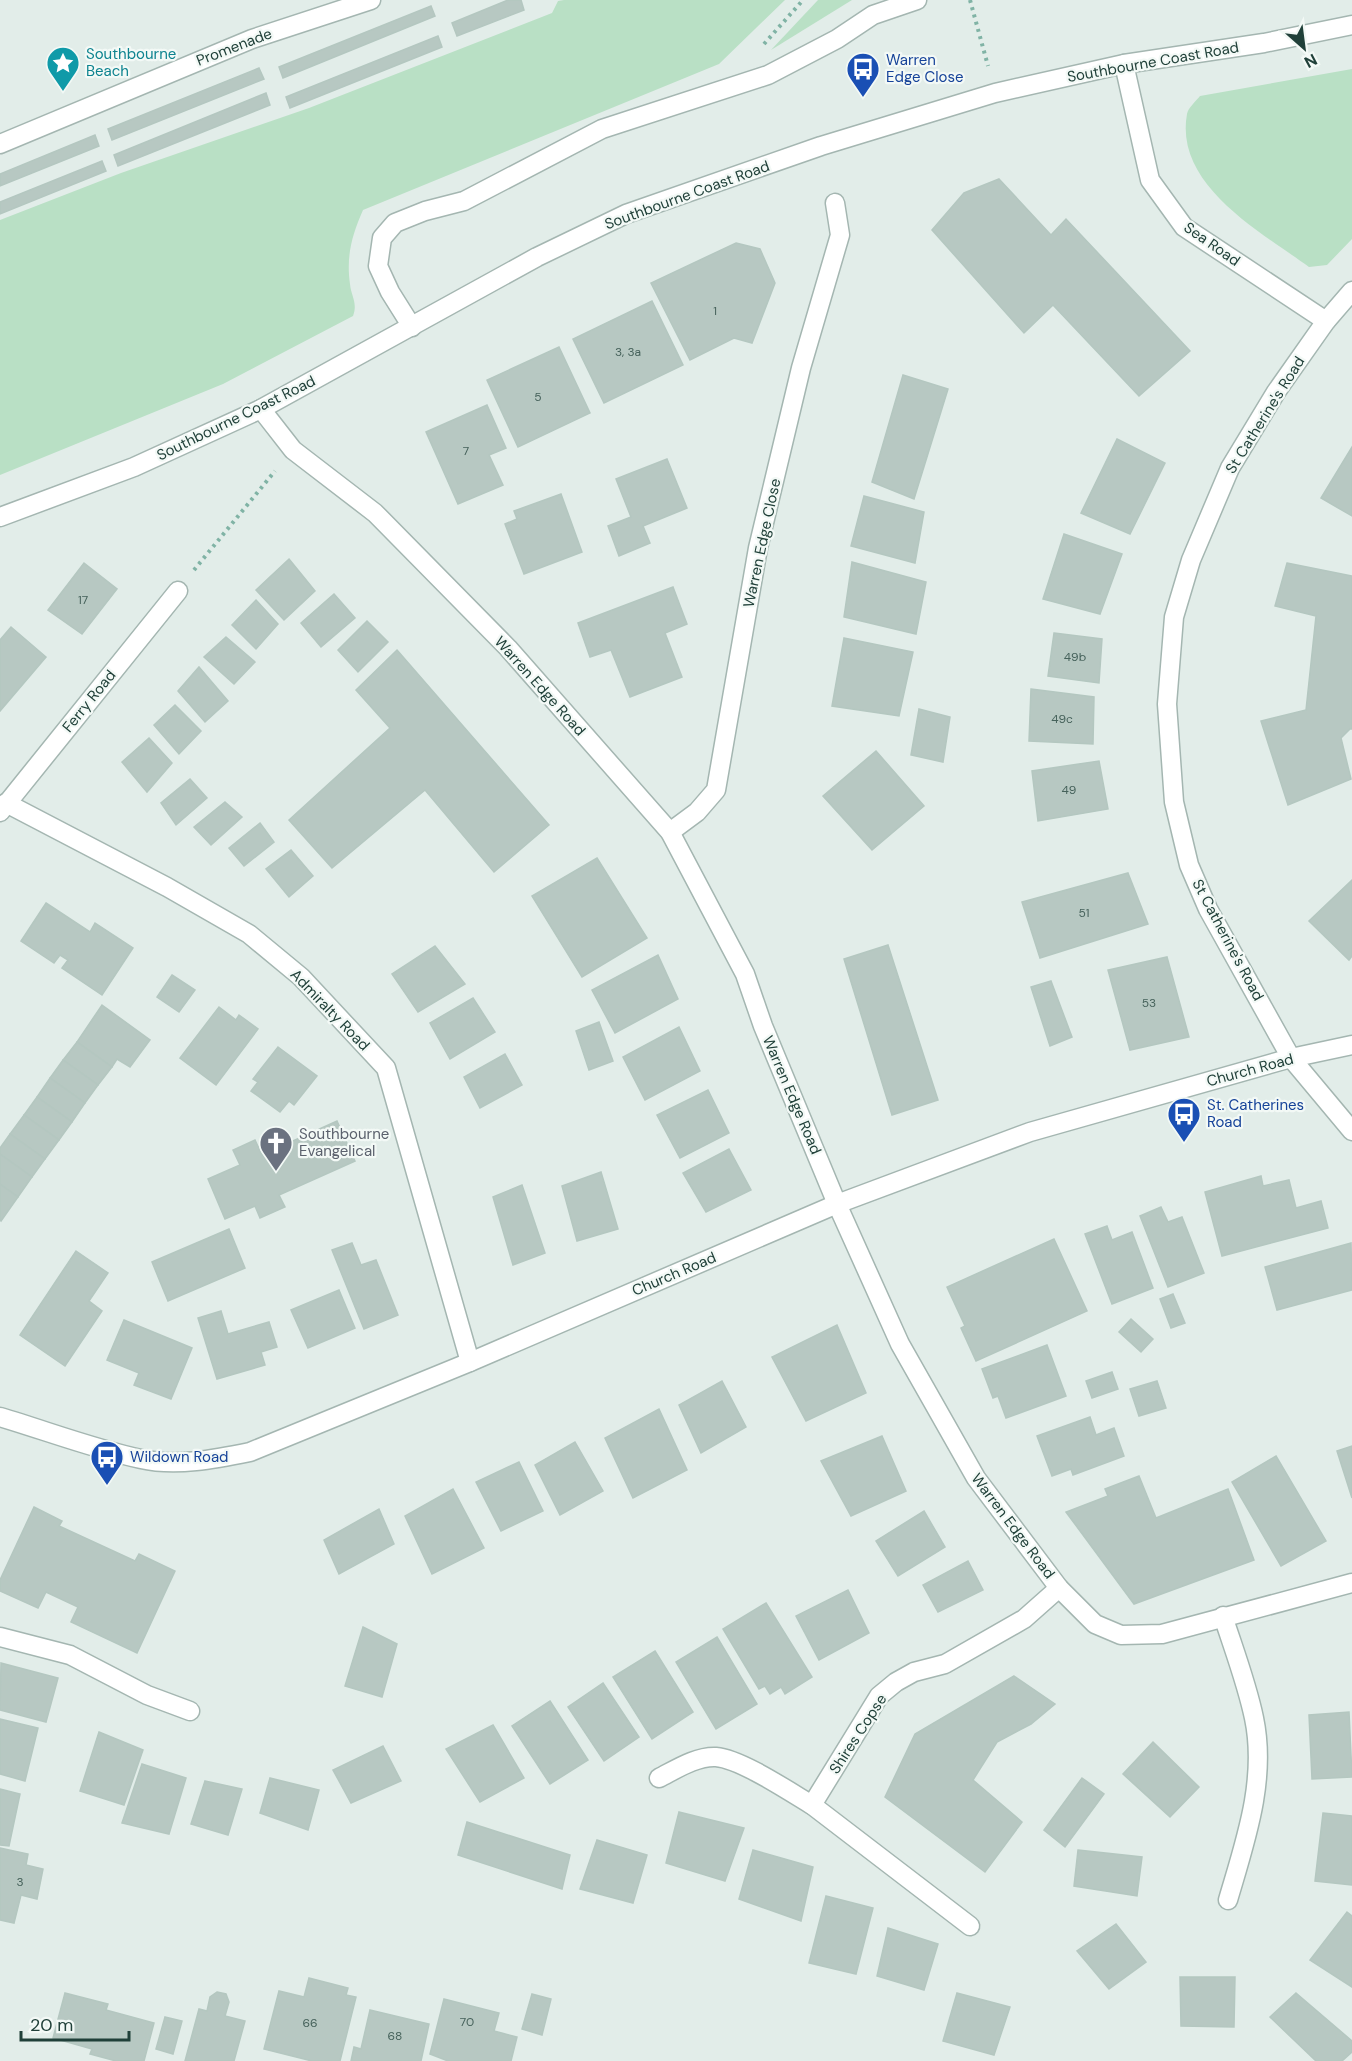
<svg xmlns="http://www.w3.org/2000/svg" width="1352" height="2061" viewBox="0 0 1352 2061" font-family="'DM Sans',sans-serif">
<rect width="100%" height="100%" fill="#e2ede9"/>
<g fill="#b9e0c5">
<path d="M564 0H785L719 64 363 210C352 235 346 256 350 284 351 296 358 303 353 316L223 384 0 475V220L121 173 309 108 552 13 558 1Z"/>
<polygon points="818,0 852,0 771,50"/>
<path d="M1352 69V239L1327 265 1309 267C1261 232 1174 185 1187 114 1188 108 1196 101 1200 96Z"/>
</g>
<g fill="#b7c8c2" stroke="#b4c7c0" stroke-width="1.5">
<polygon points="508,0 521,0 524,10 457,36 452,23"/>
<polygon points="431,6 435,16 283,78 279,67"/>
<polygon points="438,36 442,47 290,108 286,97"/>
<polygon points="259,68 264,79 112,140 108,129"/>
<polygon points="266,93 270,105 118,166 114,155"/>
<polygon points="95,135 99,146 0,186 0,174"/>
<polygon points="102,161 106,171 0,214 0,202"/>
<polygon points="999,179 1051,235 1066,219 1190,351 1139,396 1053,305 1024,333 932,230 964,193"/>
<polygon points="736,243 760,249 775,283 752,343 734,338 690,360 651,283"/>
<polygon points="652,301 683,365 604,403 573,339"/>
<polygon points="559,347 590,413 518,447 487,380"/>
<polygon points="903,375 948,389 914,499 872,482"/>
<polygon points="487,405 506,448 489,455 503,485 458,504 426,432"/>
<polygon points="1117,439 1165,463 1130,534 1081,513"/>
<polygon points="1352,447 1352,516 1321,498"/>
<polygon points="667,459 687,508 643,526 650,543 619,556 608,526 631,517 616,479"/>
<polygon points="561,494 582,552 524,574 505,524 517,519 514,511"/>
<polygon points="864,496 924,512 915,563 851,546"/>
<polygon points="1064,534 1122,554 1100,614 1043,599"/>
<polygon points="289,559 315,591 284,620 256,590"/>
<polygon points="852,562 926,582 916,634 844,617"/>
<polygon points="84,563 117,589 82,634 48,610"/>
<polygon points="1287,563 1352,576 1352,729 1350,729 1341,738 1351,779 1288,805 1261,721 1306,710 1316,616 1275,606"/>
<polygon points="673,587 687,624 665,633 682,677 630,697 611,650 590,657 578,623"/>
<polygon points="334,594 355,618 321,647 301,623"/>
<polygon points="256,600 278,624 256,649 232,625"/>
<polygon points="367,621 388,642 358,672 338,650"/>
<polygon points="11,627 46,657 0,711 0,640"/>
<polygon points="1054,633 1102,639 1099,683 1048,676"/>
<polygon points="226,637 255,662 234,684 204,657"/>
<polygon points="844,638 913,652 899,716 832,706"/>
<polygon points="397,650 549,825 494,872 425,790 332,868 289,820 390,728 356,690"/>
<polygon points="199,667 228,701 205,722 178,691"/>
<polygon points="1031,689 1094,697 1093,744 1029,741"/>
<polygon points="175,705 201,731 179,754 154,725"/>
<polygon points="919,709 950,717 943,762 911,755"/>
<polygon points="149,738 172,763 147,792 122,762"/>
<polygon points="876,751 924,806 872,850 823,796"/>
<polygon points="1099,761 1108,809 1038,821 1032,771"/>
<polygon points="190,779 207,798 176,825 161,803"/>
<polygon points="225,802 242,817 211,845 194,827"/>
<polygon points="260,823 274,842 244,866 229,848"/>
<polygon points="291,850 313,876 289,897 266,869"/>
<polygon points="597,858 647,938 582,977 532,896"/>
<polygon points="1128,873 1148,924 1040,958 1022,902"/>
<polygon points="1352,880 1352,956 1349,960 1309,921"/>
<polygon points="46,903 90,932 95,923 133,948 102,995 62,968 68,960 60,955 54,963 21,941"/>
<polygon points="888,945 938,1100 892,1115 844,959"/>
<polygon points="435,946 465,984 418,1012 392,974"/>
<polygon points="658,955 678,999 615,1033 592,990"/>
<polygon points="1167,957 1189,1037 1130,1050 1108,970"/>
<polygon points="172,975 195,990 179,1012 157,997"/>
<polygon points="1051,981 1072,1037 1050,1046 1031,987"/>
<polygon points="473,998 495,1032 450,1059 430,1023"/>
<polygon points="102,1005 150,1040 130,1067 117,1059 112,1067 77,1042"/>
<polygon points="219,1007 236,1020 239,1015 258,1029 216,1085 180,1058"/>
<polygon points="599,1022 613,1061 589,1070 576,1031"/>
<polygon points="679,1027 700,1071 645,1100 623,1057"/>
<polygon points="77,1042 112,1067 98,1085 63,1060"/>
<polygon points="278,1047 317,1076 294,1105 289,1101 280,1112 251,1091 258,1082 253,1079"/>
<polygon points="505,1054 522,1085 480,1108 464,1077"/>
<polygon points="63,1060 98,1085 85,1103 50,1078"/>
<polygon points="50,1078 85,1103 72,1122 37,1097"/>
<polygon points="708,1090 729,1133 680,1158 657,1115"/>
<polygon points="37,1097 72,1122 59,1140 24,1115"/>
<polygon points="24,1115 59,1140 45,1159 10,1134"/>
<polygon points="337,1121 355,1161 279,1195 285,1207 260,1218 255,1206 225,1219 208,1179 240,1165 233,1150 255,1140 262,1155"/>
<polygon points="10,1134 45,1159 32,1177 0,1154 0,1148"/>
<polygon points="729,1149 751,1190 706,1212 683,1173"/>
<polygon points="0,1154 32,1177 18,1197 0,1184"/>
<polygon points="601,1172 618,1229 577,1241 562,1186"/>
<polygon points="1261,1176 1263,1186 1289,1180 1296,1208 1321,1201 1328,1228 1222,1256 1205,1192"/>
<polygon points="0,1184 18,1197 1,1221 0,1220"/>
<polygon points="522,1185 545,1253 513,1265 493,1197"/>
<polygon points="1161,1207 1168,1222 1182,1217 1204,1273 1168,1287 1140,1216"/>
<polygon points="1107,1226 1112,1240 1132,1232 1153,1288 1112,1304 1085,1234"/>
<polygon points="229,1229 245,1268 168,1301 152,1262"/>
<polygon points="1054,1239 1087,1311 976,1361 961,1328 965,1326 947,1287"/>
<polygon points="352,1243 361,1265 376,1260 398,1315 364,1329 332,1250"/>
<polygon points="1351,1243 1352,1290 1277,1310 1265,1267"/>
<polygon points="76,1251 108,1273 89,1301 102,1311 65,1366 20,1335"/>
<polygon points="339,1290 355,1328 308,1348 291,1310"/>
<polygon points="1173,1294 1185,1323 1171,1328 1160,1299"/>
<polygon points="221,1311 228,1334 269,1322 277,1347 261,1352 265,1365 217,1379 198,1318"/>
<polygon points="1131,1319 1153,1339 1141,1352 1119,1332"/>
<polygon points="124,1320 192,1348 171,1399 134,1385 139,1373 107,1360"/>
<polygon points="837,1325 866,1393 806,1421 772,1357"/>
<polygon points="1047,1345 1066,1396 1006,1418 998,1396 993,1398 982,1369"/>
<polygon points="1112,1372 1118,1389 1092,1398 1086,1381"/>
<polygon points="722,1381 746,1427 701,1453 679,1405"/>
<polygon points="1157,1381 1166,1408 1139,1416 1130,1389"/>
<polygon points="659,1409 687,1470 633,1498 605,1438"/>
<polygon points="1090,1417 1096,1435 1114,1428 1124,1456 1073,1475 1071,1469 1052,1476 1037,1436"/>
<polygon points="882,1436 906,1491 851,1516 821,1461"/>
<polygon points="575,1442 603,1491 560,1515 535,1465"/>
<polygon points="1352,1446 1352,1498 1337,1451"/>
<polygon points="1276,1456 1326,1541 1281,1566 1232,1482"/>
<polygon points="519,1462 543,1511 501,1531 476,1482"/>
<polygon points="1139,1476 1156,1518 1228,1489 1254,1560 1134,1604 1066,1512 1108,1496 1105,1489"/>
<polygon points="453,1489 484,1548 432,1574 405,1516"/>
<polygon points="34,1507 62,1521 59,1526 135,1561 139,1554 175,1571 137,1653 71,1622 78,1607 46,1592 38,1608 0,1591 0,1580"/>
<polygon points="379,1509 394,1544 339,1574 324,1540"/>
<polygon points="924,1511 945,1547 898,1576 876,1541"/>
<polygon points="968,1561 983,1590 938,1612 923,1585"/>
<polygon points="848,1590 869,1633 819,1660 796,1616"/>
<polygon points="766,1603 812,1677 785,1694 781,1687 770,1694 765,1686 759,1689 723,1629"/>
<polygon points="363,1627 397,1644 382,1697 345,1686"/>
<polygon points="717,1637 757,1704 716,1729 676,1662"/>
<polygon points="655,1651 693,1712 652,1739 613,1677"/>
<polygon points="1,1663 58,1678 46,1722 0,1710"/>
<polygon points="1014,1676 1055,1704 1031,1724 997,1742 973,1780 1022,1822 985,1872 885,1797 915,1734"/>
<polygon points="603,1683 639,1737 604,1761 568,1707"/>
<polygon points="550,1701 588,1760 550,1784 512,1726"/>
<polygon points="1349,1712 1352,1777 1312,1779 1309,1715"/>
<polygon points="0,1719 38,1728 25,1781 0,1774"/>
<polygon points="493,1725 524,1778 480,1802 446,1749"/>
<polygon points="99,1732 143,1750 124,1805 80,1791"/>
<polygon points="1153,1742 1199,1787 1170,1817 1123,1774"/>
<polygon points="383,1746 401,1781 351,1803 333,1770"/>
<polygon points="142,1764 186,1778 169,1834 122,1823"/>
<polygon points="270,1778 319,1790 308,1830 260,1813"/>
<polygon points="1082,1778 1104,1794 1065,1847 1044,1830"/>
<polygon points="205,1781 242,1789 228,1835 191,1824"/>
<polygon points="0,1789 20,1794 9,1846 0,1845"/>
<polygon points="679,1812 744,1828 725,1881 666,1863"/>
<polygon points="1323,1813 1352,1816 1352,1885 1315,1881"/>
<polygon points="467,1822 570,1855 562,1889 458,1855"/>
<polygon points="597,1840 647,1855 633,1903 580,1889"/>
<polygon points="0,1848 28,1854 26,1865 43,1869 37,1899 21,1895 14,1923 0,1920"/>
<polygon points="753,1850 813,1867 801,1921 739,1899"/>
<polygon points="1078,1850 1142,1857 1137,1896 1074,1886"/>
<polygon points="826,1896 873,1908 856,1974 809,1963"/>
<polygon points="1347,1912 1352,1916 1352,1987 1310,1960"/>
<polygon points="1116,1924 1146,1962 1109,1989 1077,1951"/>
<polygon points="888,1928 938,1944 924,1990 877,1976"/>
<polygon points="1180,1977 1235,1977 1234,2027 1181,2026"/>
<polygon points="309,1978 348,1988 346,1995 356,1997 340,2061 312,2061 264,2049 279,1991 304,1997"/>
<polygon points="217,1992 226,1994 229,2002 225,2016 245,2021 234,2061 185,2061 199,2009 207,2011 210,1997"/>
<polygon points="65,1993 108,2004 106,2010 154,2023 144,2061 116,2061 90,2054 92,2049 53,2038"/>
<polygon points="957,1993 1010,2007 994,2055 943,2041"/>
<polygon points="1296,1993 1352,2041 1352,2052 1342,2061 1316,2061 1270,2017"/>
<polygon points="532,1994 551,1999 542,2035 522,2029"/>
<polygon points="444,1999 499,2013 494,2031 517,2037 511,2061 448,2061 430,2054"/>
<polygon points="370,2010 429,2024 421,2061 351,2061 354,2047 361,2049"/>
<polygon points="165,2017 182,2021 173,2054 156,2049"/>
</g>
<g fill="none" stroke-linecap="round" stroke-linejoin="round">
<defs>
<g id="lane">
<polyline points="412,327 390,292 378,266 382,238 395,223 425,211 464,201 602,129 768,75 837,39 873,15 917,0"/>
<polyline points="812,1805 970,1926"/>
</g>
<g id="street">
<polyline points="1124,64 1150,180 1184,227 1326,321"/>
<polyline points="0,144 252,39 371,0"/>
<polyline points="1352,291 1326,321 1276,392 1230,468 1191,560 1174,617 1167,704 1174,802 1189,865 1208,909 1291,1058 1352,1131"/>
<polyline points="261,409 293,450 375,513 508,648 670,832 745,974 763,1026 837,1204 900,1344 976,1478 1059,1588 1095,1624 1121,1635 1162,1634 1352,1583"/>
<polyline points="0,517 134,467 261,409 537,257 626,214 821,146 995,93 1124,64 1264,43 1352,25"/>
<polyline points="6,803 167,887 249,934 301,977 386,1068 470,1362"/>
<polyline points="0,812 178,591"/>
<polyline points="670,832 697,812 716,790 758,548 801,368 840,235 835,203"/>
<path d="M0 1417C47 1431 94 1449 141 1459 176 1467 216 1459 250 1452L470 1362 837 1204 1030 1132 1291 1058 1352 1045"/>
<path d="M1223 1616C1234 1650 1247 1684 1254 1718 1267 1780 1245 1842 1228 1900"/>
<polyline points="0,1637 70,1655 147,1695 190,1711"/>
<path d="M659 1778C675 1770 696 1756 716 1757 741 1759 790 1792 812 1805L879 1696 896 1682 914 1672 945 1664 1024 1619 1059 1588"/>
</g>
</defs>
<use href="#lane" stroke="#a4b6b1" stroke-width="21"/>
<use href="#street" stroke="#a4b6b1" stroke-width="21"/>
<g stroke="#80b3a5" stroke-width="4" stroke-dasharray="3 4.5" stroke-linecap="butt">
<polyline points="970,0 988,66"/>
<polyline points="764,44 803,0"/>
<polyline points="194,570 275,471"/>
</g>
<use href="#lane" stroke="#fff" stroke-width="18"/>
<use href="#street" stroke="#fff" stroke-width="18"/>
</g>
<defs>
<symbol id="sight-pin" viewBox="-11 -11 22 30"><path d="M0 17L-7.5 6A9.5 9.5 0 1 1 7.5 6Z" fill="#0f9aa8" stroke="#f3f9f6"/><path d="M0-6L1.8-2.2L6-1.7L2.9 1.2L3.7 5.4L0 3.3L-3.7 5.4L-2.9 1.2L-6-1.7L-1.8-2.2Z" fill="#fff"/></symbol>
<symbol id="bus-pin" viewBox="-11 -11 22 30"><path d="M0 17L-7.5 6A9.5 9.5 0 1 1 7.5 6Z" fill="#1a4fb4" stroke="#f3f9f6"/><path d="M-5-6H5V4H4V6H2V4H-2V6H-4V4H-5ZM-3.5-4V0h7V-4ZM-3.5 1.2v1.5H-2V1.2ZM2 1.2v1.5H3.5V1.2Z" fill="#fff"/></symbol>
<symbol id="church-pin" viewBox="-11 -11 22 30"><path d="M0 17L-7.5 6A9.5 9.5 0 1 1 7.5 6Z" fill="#6b7280" stroke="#f3f9f6"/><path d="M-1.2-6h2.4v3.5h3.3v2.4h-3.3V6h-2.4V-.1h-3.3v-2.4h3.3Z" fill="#fff"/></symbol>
</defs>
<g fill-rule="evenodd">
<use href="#sight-pin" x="44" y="44" width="38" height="52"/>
<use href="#bus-pin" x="844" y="50" width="38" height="52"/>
<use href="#bus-pin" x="1165" y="1095" width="38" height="52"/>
<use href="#church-pin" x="257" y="1124" width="38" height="52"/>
<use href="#bus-pin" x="88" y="1438" width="38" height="52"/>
</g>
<g text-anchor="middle" stroke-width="4.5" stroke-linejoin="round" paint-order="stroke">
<g font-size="12" fill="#46625b">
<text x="715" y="315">1</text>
<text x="628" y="356">3, 3a</text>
<text x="538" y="401">5</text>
<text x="466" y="455">7</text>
<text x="83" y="604">17</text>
<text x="1075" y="661">49b</text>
<text x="1062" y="723">49c</text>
<text x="1069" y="794">49</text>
<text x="1084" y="917">51</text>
<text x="1149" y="1007">53</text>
<text x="20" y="1886">3</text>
<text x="467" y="2026">70</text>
<text x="310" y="2027">66</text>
<text x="395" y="2040">68</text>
</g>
<g font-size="15" fill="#204039" stroke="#f3f9f6">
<text transform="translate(234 47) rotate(-21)" y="5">Promenade</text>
<text transform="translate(1153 62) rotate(-10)" y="5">Southbourne Coast Road</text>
<text transform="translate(687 195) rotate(-20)" y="5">Southbourne Coast Road</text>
<text transform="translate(1212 244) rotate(35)" y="5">Sea Road</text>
<text transform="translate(1265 415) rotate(-58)" y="5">St Catherine's Road</text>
<text transform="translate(236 418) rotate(-26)" y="5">Southbourne Coast Road</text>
<text transform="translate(762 543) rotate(-78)" y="5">Warren Edge Close</text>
<text transform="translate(540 686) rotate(48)" y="5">Warren Edge Road</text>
<text transform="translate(89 701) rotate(-51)" y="5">Ferry Road</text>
<text transform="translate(1228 940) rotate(62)" y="5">St Catherine's Road</text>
<text transform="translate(330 1010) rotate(46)" y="5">Admiralty Road</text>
<text transform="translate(1250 1070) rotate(-15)" y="5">Church Road</text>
<text transform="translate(792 1095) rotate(67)" y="5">Warren Edge Road</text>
<text transform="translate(674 1274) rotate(-23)" y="5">Church Road</text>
<text transform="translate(1013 1526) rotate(53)" y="5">Warren Edge Road</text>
<text transform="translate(858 1734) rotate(-57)" y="5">Shires Copse</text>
</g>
<g font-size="15" fill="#0d838f" stroke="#f3f9f6" text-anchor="start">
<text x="86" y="59">Southbourne<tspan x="86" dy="17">Beach</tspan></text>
</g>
<g font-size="15" fill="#164399" stroke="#f3f9f6" text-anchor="start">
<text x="886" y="65">Warren<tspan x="886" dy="17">Edge Close</tspan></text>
<text x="1207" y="1110">St. Catherines<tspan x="1207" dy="17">Road</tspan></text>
<text x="130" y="1462">Wildown Road</text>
</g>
<g font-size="15" fill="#5b616d" stroke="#f3f9f6" text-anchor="start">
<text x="299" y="1139">Southbourne<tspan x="299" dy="17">Evangelical</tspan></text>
</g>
</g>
<g transform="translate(1304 48) rotate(152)" stroke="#f3f9f6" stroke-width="4.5" paint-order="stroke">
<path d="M0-4.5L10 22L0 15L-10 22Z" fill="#204039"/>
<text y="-9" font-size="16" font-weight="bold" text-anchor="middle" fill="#204039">N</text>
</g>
<path d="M21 2031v9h108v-9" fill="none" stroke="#204039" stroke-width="3"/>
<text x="30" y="2031" font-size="18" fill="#204039" stroke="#f3f9f6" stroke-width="4.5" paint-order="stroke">20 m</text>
</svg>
